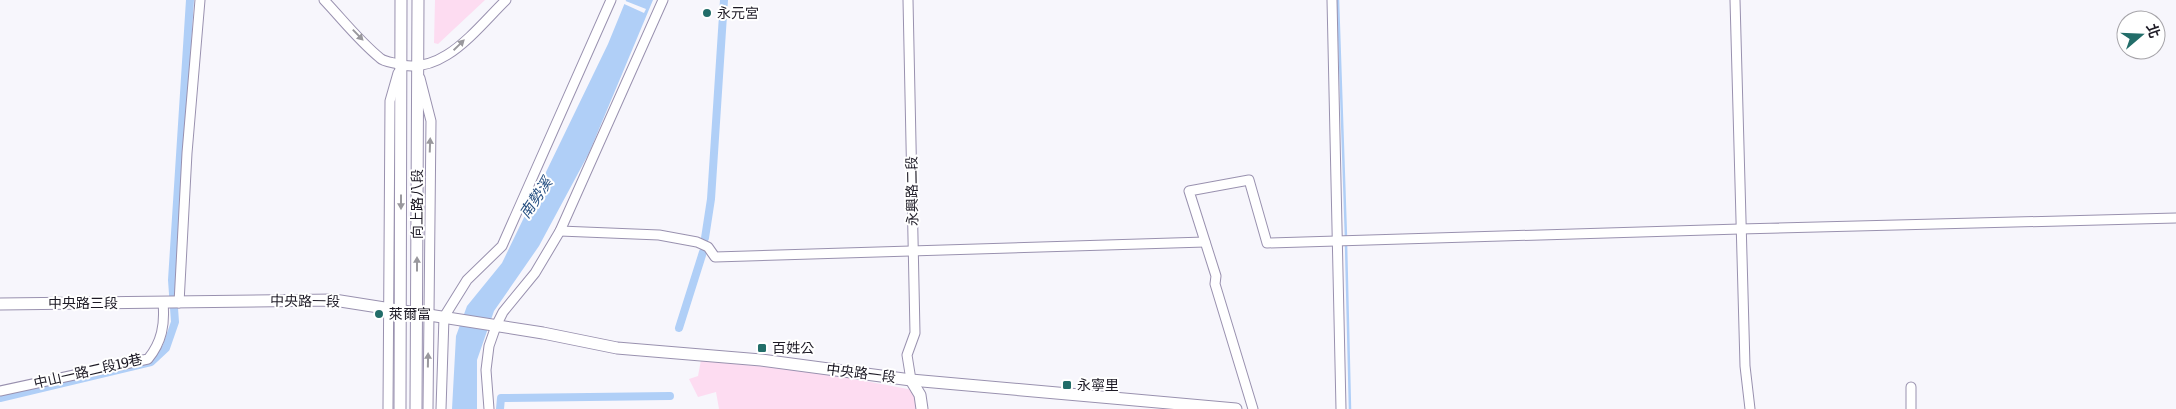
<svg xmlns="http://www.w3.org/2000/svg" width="2176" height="409" viewBox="0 0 2176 409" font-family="Literata,'Noto Sans TC',serif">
<rect width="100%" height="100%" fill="#f7f6fc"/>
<g fill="#fddcf1">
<polygon points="435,0 485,0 438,44 434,43"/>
<polygon points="701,360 817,372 913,390 916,409 719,409 716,392 698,397 689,379 698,376"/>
</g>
<polygon fill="#b0cff7" points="626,0 653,0 589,153 539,246 494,311 477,360 477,409 452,409 456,336 467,306 502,263 608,44"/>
<polygon fill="#f7f6fc" points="623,0 646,9 644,13 622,3"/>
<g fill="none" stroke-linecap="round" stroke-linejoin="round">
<g stroke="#b0cff7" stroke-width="2.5">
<polyline points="1338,0 1346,238"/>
<polyline points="1346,243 1350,409"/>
</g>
<g stroke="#b0cff7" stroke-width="8">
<polyline points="705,238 711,199 724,0"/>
<polyline points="679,328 703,252"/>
<polyline points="0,398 151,362 166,348 175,322 172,280 190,0"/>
<polyline points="500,409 501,398 670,396"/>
</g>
<defs>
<g id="street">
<path d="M324 0C342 19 359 41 380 58 383 61 389 62 394 63 441 79 476 29 506 0"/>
<polyline points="908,0 915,333 907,355 911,380"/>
<polyline points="1332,0 1341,409"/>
<polyline points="1735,0 1745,366 1750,409"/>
<polyline points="420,78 431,121 428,409"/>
<polyline points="560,231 659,235 697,242 708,247 715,257 1205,242"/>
<polyline points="179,303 187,153 200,0"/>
<polyline points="1911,387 1911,409"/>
<path d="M0 391 148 359C162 342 165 324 163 303"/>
<polyline points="388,409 390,101 398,73"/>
<polyline points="441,409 444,317 467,280 502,246 611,0"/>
<polyline points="489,409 486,370 489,346 496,326 503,312 535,273 560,231 663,0"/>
<polyline points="1253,409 1215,284 1216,276 1189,191 1249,180 1267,243 1740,229 2176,218"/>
</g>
<g id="secondary">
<polyline points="0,304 334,300 543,333 617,348 761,360 911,380 1236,409"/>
<polyline points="911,380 920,395 922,409"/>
<polyline points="400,409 401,0"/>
<polyline points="416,409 418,0"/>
</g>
</defs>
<use href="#street" stroke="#9991af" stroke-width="11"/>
<use href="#secondary" stroke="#9991af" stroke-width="13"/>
<use href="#street" stroke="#fff" stroke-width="9"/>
<use href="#secondary" stroke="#fff" stroke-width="11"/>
</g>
<defs><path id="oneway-solid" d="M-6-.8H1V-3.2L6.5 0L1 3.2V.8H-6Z" transform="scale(1.25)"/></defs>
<g fill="#99989d">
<use href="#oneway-solid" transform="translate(358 35) rotate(46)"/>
<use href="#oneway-solid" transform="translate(459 45) rotate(-44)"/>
<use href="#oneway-solid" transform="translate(430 145) rotate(-88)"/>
<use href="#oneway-solid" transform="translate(401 202) rotate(90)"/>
<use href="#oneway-solid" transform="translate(417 264) rotate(-90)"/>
<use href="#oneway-solid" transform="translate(428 360) rotate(-89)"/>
</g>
<g fill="#226d69" stroke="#fff" stroke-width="2">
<circle cx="707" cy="13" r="5"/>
<circle cx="379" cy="314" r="5"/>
<rect x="757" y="343" width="10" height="10" rx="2.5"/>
<rect x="1062" y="380" width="10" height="10" rx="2.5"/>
</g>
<g text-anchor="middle" stroke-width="4" stroke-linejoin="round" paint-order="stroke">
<g font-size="14" fill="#1d1a25" stroke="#fff" text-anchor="start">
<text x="717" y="18">永元宮</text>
<text x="389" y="319">萊爾富</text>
<text x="772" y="353">百姓公</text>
<text x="1077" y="390">永寧里</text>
</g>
<g font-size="14" fill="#1d1a25" stroke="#fff">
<text transform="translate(912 191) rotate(-91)" y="5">永興路二段</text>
<text transform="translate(417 204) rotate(-90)" y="5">向上路八段</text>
<text transform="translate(305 301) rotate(1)" y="5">中央路一段</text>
<text x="83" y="308">中央路三段</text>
<text transform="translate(88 371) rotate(-13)" y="5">中山一路二段19巷</text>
<text transform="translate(861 373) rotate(7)" y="5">中央路一段</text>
</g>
<g font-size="15" font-style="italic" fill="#275082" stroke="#fff">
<text transform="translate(536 198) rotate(-56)" y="5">南勢溪</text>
</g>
</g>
<g transform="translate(2141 35) rotate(71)"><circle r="24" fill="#ffffff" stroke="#a5a3a8"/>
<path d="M0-4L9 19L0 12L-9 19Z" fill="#226d69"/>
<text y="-8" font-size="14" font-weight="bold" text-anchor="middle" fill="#1d1a25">北</text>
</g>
</svg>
